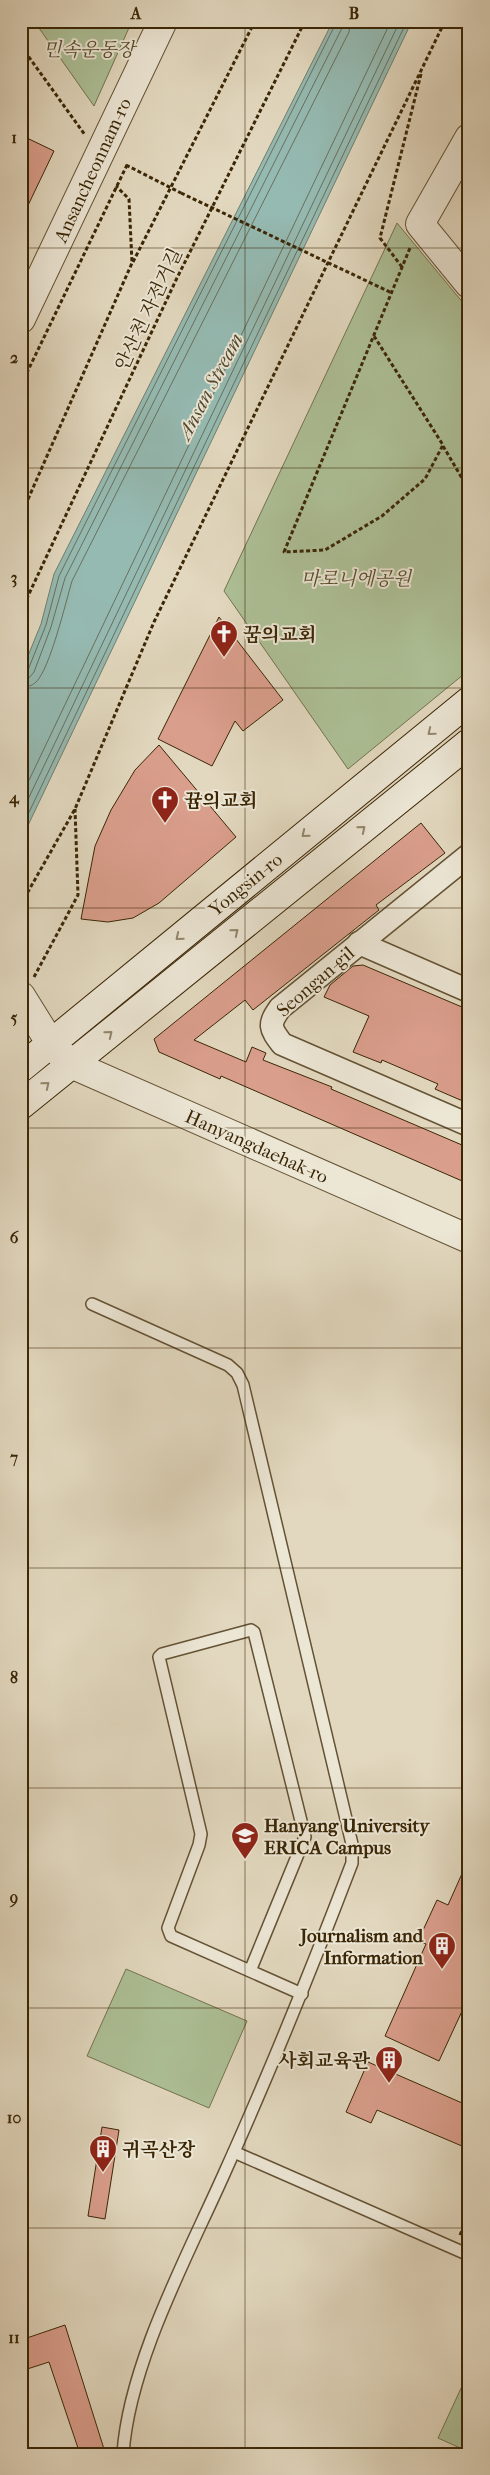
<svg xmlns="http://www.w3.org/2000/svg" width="490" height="2475" viewBox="0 0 490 2475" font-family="'IM FELL French Canon','Noto Serif KR',serif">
<rect width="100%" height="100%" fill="#e2d8bf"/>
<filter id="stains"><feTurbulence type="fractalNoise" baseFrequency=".004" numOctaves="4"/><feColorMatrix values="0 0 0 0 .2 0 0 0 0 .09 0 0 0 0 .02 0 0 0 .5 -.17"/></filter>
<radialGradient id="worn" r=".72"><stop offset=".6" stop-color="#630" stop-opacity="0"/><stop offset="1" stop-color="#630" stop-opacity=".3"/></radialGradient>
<g fill="#adc097" stroke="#74734e">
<polygon points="34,21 132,21 94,106"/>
<polygon points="397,223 469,310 469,670 348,769 224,591"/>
<polygon points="126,1969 247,2021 209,2108 87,2056"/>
<polygon points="469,2371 469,2452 438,2438"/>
</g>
<polygon fill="#95bab2" stroke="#717f6d" points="333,21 412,21 21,840 21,673 41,624 54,574"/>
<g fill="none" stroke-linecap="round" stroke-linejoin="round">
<g stroke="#68705c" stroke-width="1">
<polyline points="21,673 28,670 46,625 59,576 337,21"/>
<polyline points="21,679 29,678 34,672 51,627 65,578 342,28 343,21"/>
<path d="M21 687C27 687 32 686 36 682 50 669 66 601 72 581L349 32 351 21"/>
<polyline points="21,797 391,21"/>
<polyline points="21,814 400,21"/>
<polyline points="21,829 407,21"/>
</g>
</g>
<g fill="#da9e8c" stroke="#3a2605">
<polygon points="29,139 54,151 21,220 21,155"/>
<polygon points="219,617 283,700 243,731 235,721 212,766 158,739"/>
<polygon points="159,745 236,837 159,903 133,918 108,922 81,919 95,846 111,810 135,770"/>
<polygon points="421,823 445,853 376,905 379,910 253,1010 245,1000 194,1040 246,1062 252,1047 266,1053 263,1060 332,1087 331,1089 469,1148 469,1184 221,1076 220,1079 159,1052 154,1039"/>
<polygon points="363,965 469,1010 469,1093 465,1102 435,1089 438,1084 382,1060 381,1063 353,1052 369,1016 324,997 330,985 353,966"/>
<polygon points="469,1858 469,1996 439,2061 385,2036 426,1944 418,1941 437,1900 448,1905"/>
<polygon points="368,2062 469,2106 469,2149 377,2110 371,2123 346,2112"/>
<polygon points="102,2127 119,2130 105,2219 88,2216"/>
<polygon points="65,2325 104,2449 89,2454 80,2454 49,2362 21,2371 21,2340"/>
</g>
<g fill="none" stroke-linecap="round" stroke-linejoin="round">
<defs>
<g id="service">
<path d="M92 1304 228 1365 237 1373 243 1385 352 1844V1863C312 1968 270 2072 224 2174 187 2257 129 2364 123 2454"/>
<polyline points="250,1971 305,1837 254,1632 251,1630 162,1654 159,1657 201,1834 199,1845 168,1928 171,1936 302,1994"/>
<polyline points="234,2152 469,2255"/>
</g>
<g id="minor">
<path d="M469 855 280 1008C268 1025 270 1028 282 1044L469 1125"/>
<polyline points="359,943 469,991"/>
</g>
<g id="tertiary">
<polyline points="469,138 420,224 469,284"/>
<polyline points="21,319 163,21"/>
<polyline points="21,996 51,1044 71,1064 469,1239"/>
</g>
<g id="secondary">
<polyline points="21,1068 469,701"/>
<polyline points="21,1105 469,743"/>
</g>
</defs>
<use href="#service" stroke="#645234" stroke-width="14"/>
<use href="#minor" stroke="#645234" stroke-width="25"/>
<use href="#tertiary" stroke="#645234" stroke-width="30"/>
<use href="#secondary" stroke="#3a2605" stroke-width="30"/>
<g stroke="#3a2605" stroke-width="3" stroke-dasharray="4 2.5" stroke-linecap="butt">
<polyline points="21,46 85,135"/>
<polyline points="126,165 181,193"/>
<polyline points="133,262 255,21"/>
<polyline points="402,267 380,238 421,74"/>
<polyline points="374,336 443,445 425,479 382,516 325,550 284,552 410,248"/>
<polyline points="21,385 127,165"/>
<polyline points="443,446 469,490"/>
<polyline points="21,510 25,506 132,263 129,199 116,186"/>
<polyline points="21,611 176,280 305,21"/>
<polyline points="21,904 75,809 154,622 445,21"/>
<polyline points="34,977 78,895 75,809"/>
<polyline points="460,2235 469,2215"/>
</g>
<use href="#service" stroke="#ece6d5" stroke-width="11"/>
<use href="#minor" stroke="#ece6d5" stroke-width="22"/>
<use href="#tertiary" stroke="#ece6d5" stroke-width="28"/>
<use href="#secondary" stroke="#ece6d5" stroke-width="28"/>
<polyline stroke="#3a2605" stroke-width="3" stroke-dasharray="4 2.5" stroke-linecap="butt" points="181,193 392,293"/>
</g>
<defs><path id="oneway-chevron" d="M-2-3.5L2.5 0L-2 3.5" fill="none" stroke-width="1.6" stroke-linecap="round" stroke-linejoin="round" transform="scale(1.25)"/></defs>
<g stroke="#93866d">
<use href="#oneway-chevron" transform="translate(431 732) rotate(141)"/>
<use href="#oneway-chevron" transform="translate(362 829) rotate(-39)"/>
<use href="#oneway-chevron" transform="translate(305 834) rotate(141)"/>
<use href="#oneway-chevron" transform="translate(235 932) rotate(-39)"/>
<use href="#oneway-chevron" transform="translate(179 937) rotate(141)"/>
<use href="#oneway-chevron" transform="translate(109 1034) rotate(-39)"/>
<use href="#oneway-chevron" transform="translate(46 1085) rotate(-39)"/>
</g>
<path fill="none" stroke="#3a2605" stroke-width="1" stroke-opacity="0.55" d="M245 21V2454M21 248H469M21 468H469M21 688H469M21 908H469M21 1128H469M21 1348H469M21 1568H469M21 1788H469M21 2008H469M21 2228H469"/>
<defs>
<symbol id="church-pin" viewBox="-11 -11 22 30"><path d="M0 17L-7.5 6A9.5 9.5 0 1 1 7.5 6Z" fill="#8f2418" stroke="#ece6d5"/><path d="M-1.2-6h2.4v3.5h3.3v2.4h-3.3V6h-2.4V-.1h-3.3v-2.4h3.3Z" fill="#fff"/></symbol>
<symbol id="university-pin" viewBox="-11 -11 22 30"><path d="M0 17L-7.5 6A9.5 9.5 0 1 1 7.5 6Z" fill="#8f2418" stroke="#ece6d5"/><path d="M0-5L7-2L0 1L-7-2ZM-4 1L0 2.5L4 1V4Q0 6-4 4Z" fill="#fff"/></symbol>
<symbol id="building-pin" viewBox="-11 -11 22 30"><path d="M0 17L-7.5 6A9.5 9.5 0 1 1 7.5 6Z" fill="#8f2418" stroke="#ece6d5"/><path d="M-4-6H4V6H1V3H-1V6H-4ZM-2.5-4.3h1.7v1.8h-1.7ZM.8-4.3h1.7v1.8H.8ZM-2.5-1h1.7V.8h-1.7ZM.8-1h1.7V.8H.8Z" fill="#fff"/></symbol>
</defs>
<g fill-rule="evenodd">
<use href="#church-pin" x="208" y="618" width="32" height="43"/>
<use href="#church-pin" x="149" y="784" width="32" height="43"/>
<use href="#university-pin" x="229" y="1820" width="32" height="43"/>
<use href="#building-pin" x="426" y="1930" width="32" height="43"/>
<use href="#building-pin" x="373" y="2044" width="32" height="43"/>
<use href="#building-pin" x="87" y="2133" width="32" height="43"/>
</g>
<g text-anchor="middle" stroke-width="4" stroke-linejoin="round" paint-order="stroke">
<g font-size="19" font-style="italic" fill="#574c2a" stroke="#ece6d5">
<text x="89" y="56">민속운동장</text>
<text x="356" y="585">마로니에공원</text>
</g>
<g font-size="19" fill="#3a2605" stroke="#ece6d5">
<text transform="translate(92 170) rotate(-65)" y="7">Ansancheonnam-ro</text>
<text transform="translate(148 309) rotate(-65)" y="7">안산천 자전거길</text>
<text transform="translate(245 884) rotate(-39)" y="7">Yongsin-ro</text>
<text transform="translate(315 981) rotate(-41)" y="7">Seongan-gil</text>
<text transform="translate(257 1146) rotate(24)" y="7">Hanyangdaehak-ro</text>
</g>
<g font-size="19" font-weight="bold" fill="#3a2605" stroke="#ece6d5" text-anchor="start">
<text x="243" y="641">꿈의교회</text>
<text x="184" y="807">뀸의교회</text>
<text x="264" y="1832">Hanyang University<tspan x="264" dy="22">ERICA Campus</tspan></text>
<text x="423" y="1942" text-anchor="end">Journalism and<tspan x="423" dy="22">Information</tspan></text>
<text x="370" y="2067" text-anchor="end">사회교육관</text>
<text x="122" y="2156">귀곡산장</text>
</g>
<g font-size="20" font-style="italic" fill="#514b30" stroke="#ece6d5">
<text transform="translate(210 386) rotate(-62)" y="7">Ansan Stream</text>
</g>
</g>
<rect width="490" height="2475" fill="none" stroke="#e2d8bf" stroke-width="55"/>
<rect x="28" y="28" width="434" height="2420" fill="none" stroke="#3a2605" stroke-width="2"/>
<g font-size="16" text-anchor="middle" font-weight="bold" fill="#3a2605">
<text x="136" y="19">A</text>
<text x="354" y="19">B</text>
<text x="14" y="143">1</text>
<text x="14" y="363">2</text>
<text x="14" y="583">3</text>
<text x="14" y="803">4</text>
<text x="14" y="1023">5</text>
<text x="14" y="1243">6</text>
<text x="14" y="1463">7</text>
<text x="14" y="1683">8</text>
<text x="14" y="1903">9</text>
<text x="14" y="2123">10</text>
<text x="14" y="2343">11</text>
</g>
<rect width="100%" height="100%" filter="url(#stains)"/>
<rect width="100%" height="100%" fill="url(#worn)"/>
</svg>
